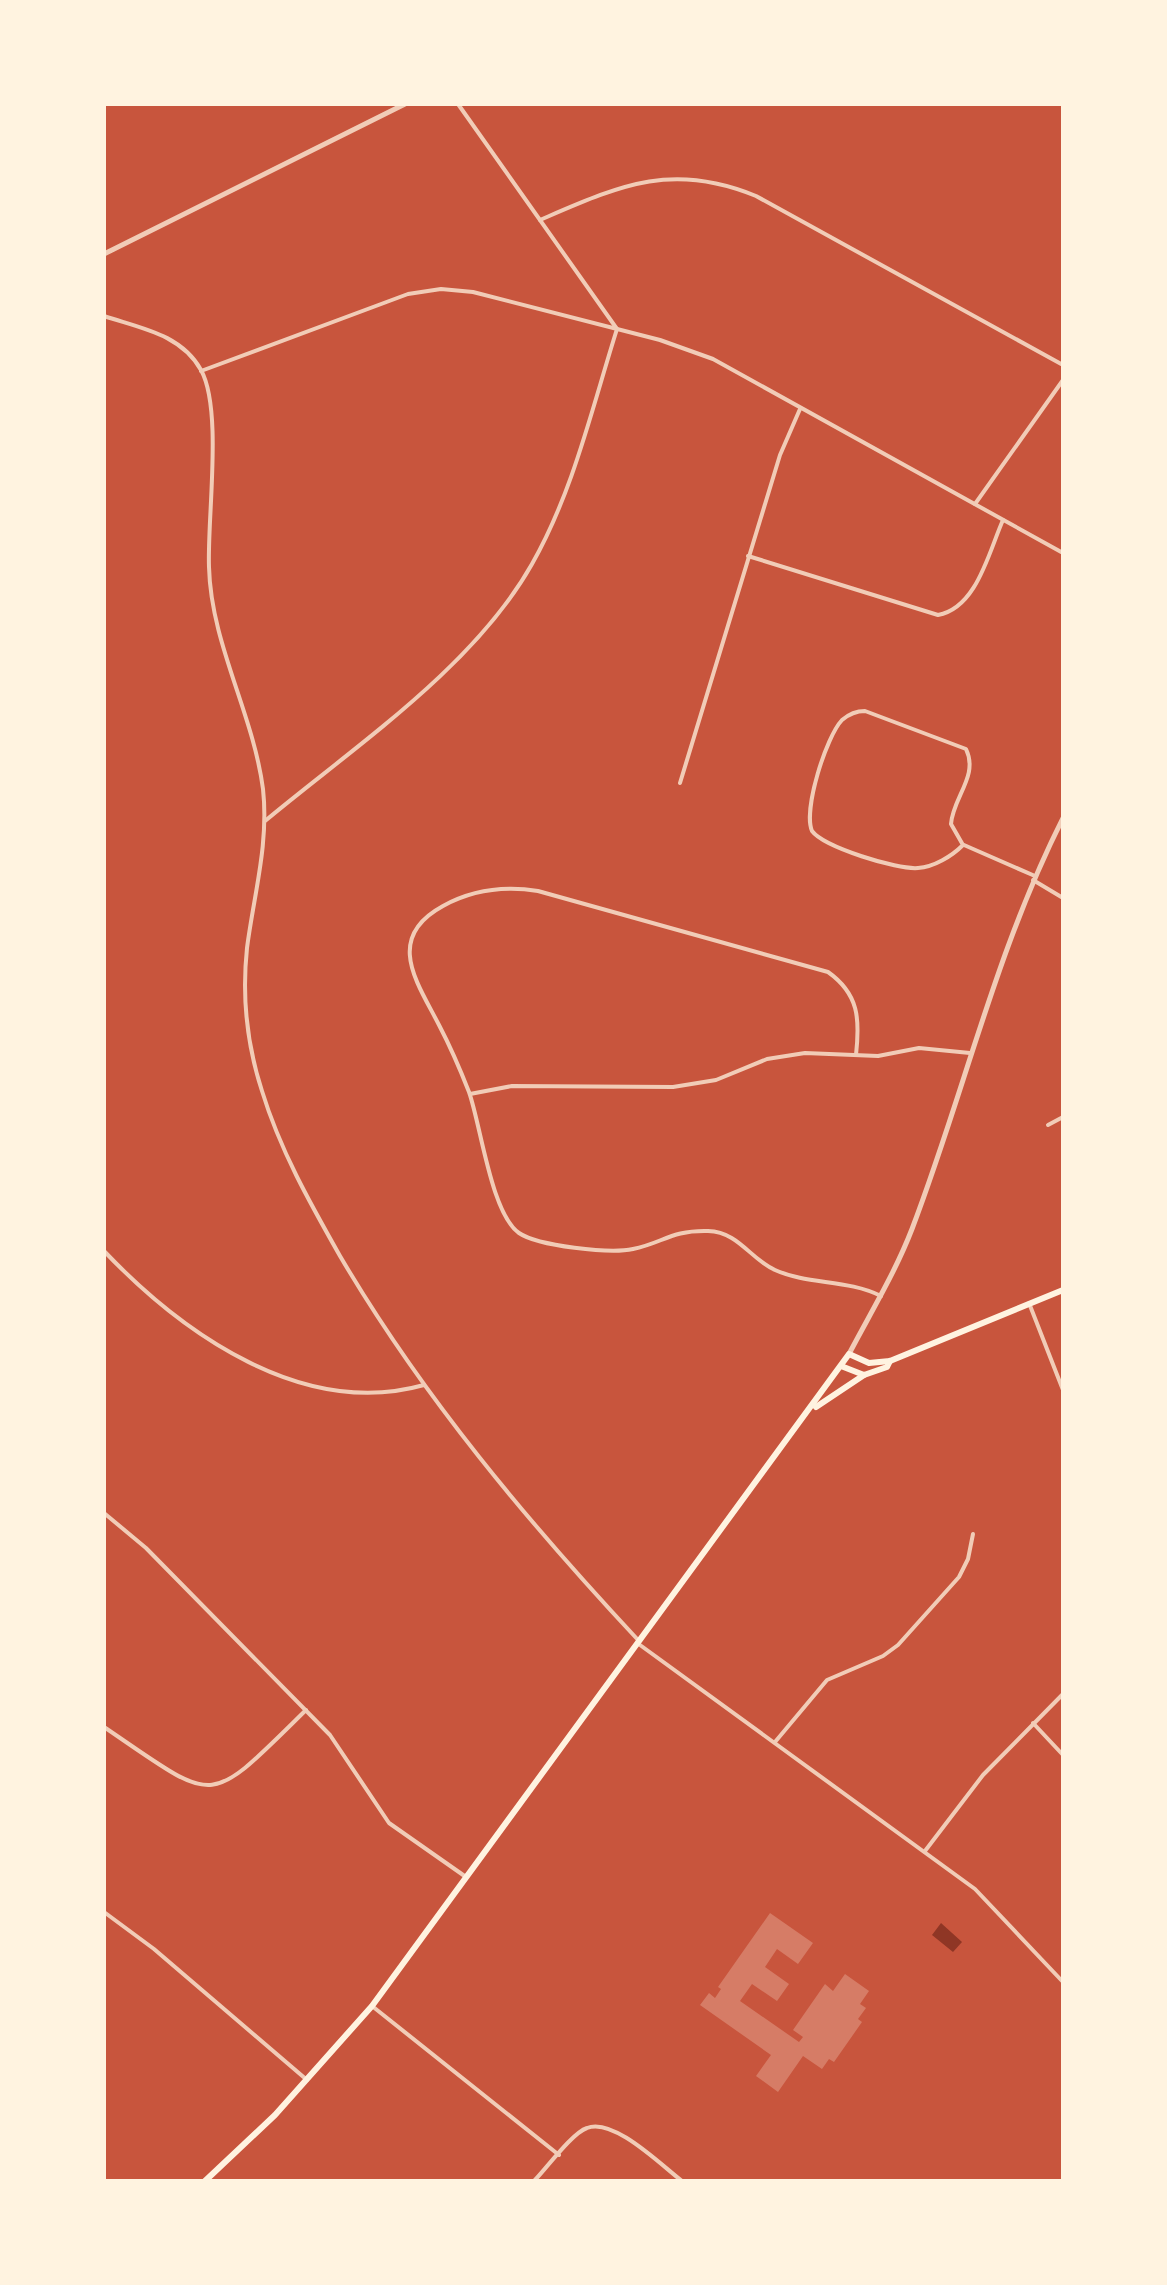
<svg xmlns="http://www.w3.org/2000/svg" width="1167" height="2285" viewBox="0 0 1167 2285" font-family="'DejaVu Sans',sans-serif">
<rect width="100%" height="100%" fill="#c8553d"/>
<polygon fill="#8f3625" points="941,1923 962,1942 953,1952 932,1935"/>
<polygon fill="#d67c66" points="770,1913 813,1943 798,1964 777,1949 765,1967 789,1984 777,2001 752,1984 740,2001 799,2042 803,2037 793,2030 825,1984 833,1991 845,1974 869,1991 860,2004 866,2008 858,2019 862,2022 834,2062 829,2059 822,2069 803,2056 778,2092 756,2076 771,2055 700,2005 709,1993 715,1998 721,1989 718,1987"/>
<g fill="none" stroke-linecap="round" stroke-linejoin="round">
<g stroke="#f1ccb7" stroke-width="4">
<path d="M540 220C619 186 671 161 756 196L1063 365"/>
<path d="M104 316C140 328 181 334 201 370 223 410 207 518 209 567 211 644 253 713 263 789 269 844 254 894 247 948 242 995 247 1045 262 1091 280 1150 310 1203 340 1256 423 1397 528 1522 639 1641"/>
<polyline points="201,371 408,294 441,289 473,292 660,340 713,359 1063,553"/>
<polyline points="975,504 1063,380"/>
<path d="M748 556 938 615C977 608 989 551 1003 520"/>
<path d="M865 711 966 749C979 776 953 797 951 824L963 845C952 856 934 867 918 868 897 870 824 847 812 831 803 810 826 737 842 720 849 714 856 711 865 711Z"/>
<polyline points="680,783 780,455 800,409"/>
<path d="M265 821C355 746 474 667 532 564 573 492 592 408 617 329L458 104"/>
<polyline points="964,845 1035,876"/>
<polyline points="1033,880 1063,898"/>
<path d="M856 1055C860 1019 859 994 828 972L538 891C506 886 472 890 443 906 384 938 417 982 439 1025 450 1046 460 1069 469 1092 481 1126 491 1213 519 1233 538 1246 610 1254 633 1249 663 1243 671 1230 708 1231 739 1232 750 1259 775 1270 808 1285 847 1279 881 1296"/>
<polyline points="470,1094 512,1086 673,1087 716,1080 767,1059 805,1053 878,1056 919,1048 970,1053"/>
<polyline points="1048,1125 1063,1117"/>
<path d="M104 1251C183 1334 303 1419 424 1385"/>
<polyline points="1029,1303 1063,1390"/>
<polyline points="104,1513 146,1548 330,1735 389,1823 466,1877"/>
<polyline points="640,1645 975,1889 1063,1982"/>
<polyline points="1033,1723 1063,1755"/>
<path d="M104 1727C219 1805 205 1809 306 1710"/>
<polyline points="775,1742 827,1680 883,1656 898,1645 959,1577 968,1559 973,1534"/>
<polyline points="925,1851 983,1775 1063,1694"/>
<polyline points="104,1912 154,1949 307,2080"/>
<polyline points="372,2006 559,2155"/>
<path d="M534 2181C546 2169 572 2133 587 2128 613 2117 661 2165 682 2181"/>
</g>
<g stroke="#f1ccb7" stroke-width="5">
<polyline points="104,254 405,104"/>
<path d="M849 1354C871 1312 895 1273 912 1229 965 1090 995 953 1063 818"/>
</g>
<g stroke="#fff3e0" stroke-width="6">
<polyline points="841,1366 864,1375 887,1367 890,1361"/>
<polyline points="816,1407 864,1375"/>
<polyline points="205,2181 275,2115 372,2006 849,1354 869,1363 890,1361 1063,1290"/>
</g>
</g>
<rect width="1167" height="2285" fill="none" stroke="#fff3e0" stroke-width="212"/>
</svg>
